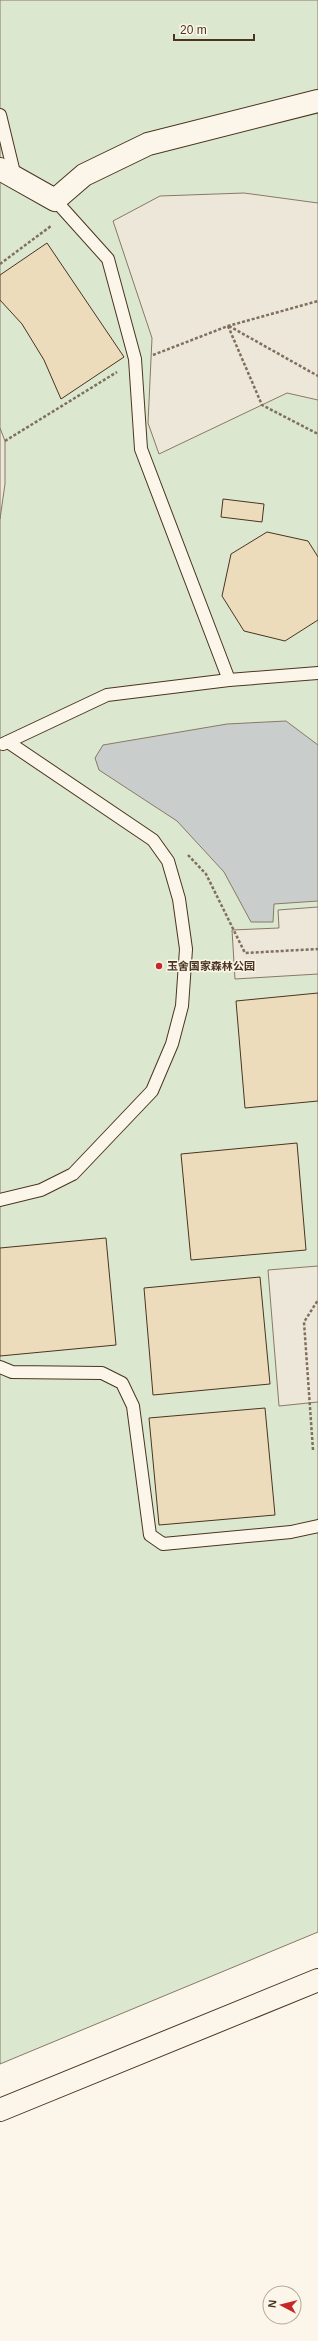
<svg xmlns="http://www.w3.org/2000/svg" width="318" height="2341" viewBox="0 0 318 2341" font-family="Arial,'Noto Sans SC',sans-serif">
<rect width="100%" height="100%" fill="#fbf6e9"/>
<polygon fill="#dce7d0" stroke="#887966" points="0,0 318,0 318,1932 0,2064"/>
<g fill="#ede7d9" stroke="#887966">
<polygon points="244,193 318,203 318,400 287,393 159,454 148,423 152,338 113,221 160,196"/>
<polygon points="0,428 5,441 5,484 0,519"/>
<polygon points="318,907 318,974 235,979 232,930 279,928 278,910"/>
<polygon points="318,1266 318,1402 279,1406 268,1270"/>
</g>
<polygon fill="#c9cecd" stroke="#887966" points="286,721 318,745 318,901 274,904 273,922 251,922 224,872 177,821 99,770 95,758 103,745 227,724"/>
<g fill="#ecdcbc" stroke="#4a3520">
<polygon points="47,243 124,357 61,399 44,360 22,324 0,300 0,275"/>
<polygon points="223,499 264,504 262,522 221,517"/>
<polygon points="267,532 308,541 318,557 318,620 285,641 244,631 222,596 231,554"/>
<polygon points="318,993 318,1101 245,1108 236,1001"/>
<polygon points="297,1143 306,1250 191,1260 181,1154"/>
<polygon points="106,1238 116,1345 0,1356 0,1248"/>
<polygon points="260,1277 270,1384 153,1395 144,1288"/>
<polygon points="265,1408 275,1515 159,1525 149,1418"/>
</g>
<g fill="none" stroke-linecap="round" stroke-linejoin="round">
<defs>
<g id="lane">
<polyline points="0,115 15,177"/>
<polyline points="55,200 108,259 135,359 141,449 229,680"/>
<polyline points="3,744 107,695 229,680 318,673"/>
<polyline points="0,1200 41,1190 73,1174 152,1091 172,1044 182,1006 186,949 179,899 168,861 153,840 8,742"/>
<polyline points="0,1367 12,1372 102,1373 122,1383 133,1406 150,1535 163,1544 291,1532 318,1526"/>
</g>
<polyline id="street" points="0,169 55,200 84,175 148,144 318,101"/>
<polyline id="highway" points="0,2110 318,1980"/>
</defs>
<use href="#lane" stroke="#4a3520" stroke-width="14"/>
<use href="#street" stroke="#4a3520" stroke-width="24"/>
<use href="#highway" stroke="#4a3520" stroke-width="24"/>
<g stroke="#7f6f5c" stroke-width="2.5" stroke-dasharray="3 2" stroke-linecap="butt">
<polyline points="0,264 51,226"/>
<polyline points="228,326 262,405 318,434"/>
<polyline points="229,326 318,376"/>
<polyline points="153,355 228,326 318,301"/>
<polyline points="5,441 117,372"/>
<polyline points="188,855 206,874 245,953 318,949"/>
<polyline points="313,1450 304,1322 318,1300"/>
</g>
<use href="#lane" stroke="#fbf6e9" stroke-width="12"/>
<use href="#street" stroke="#fbf6e9" stroke-width="22"/>
<use href="#highway" stroke="#fbf6e9" stroke-width="22"/>
</g>
<circle fill="#c62828" stroke="#fbf6e9" stroke-width="1.5" cx="159" cy="966" r="4"/>
<g text-anchor="middle" stroke-width="3" stroke-linejoin="round" paint-order="stroke">
<g font-size="11" font-weight="bold" fill="#4a3520" stroke="#fbf6e9" text-anchor="start">
<text x="167" y="970">玉舍国家森林公园</text>
</g>
</g>
<g transform="translate(282 2305) rotate(277)"><circle r="19" fill="#fbf6e9" stroke="#b4a999"/>
<path d="M0-3L7 15L0 10L-7 15Z" fill="#c62828"/>
<text y="-6" font-size="11" font-weight="bold" text-anchor="middle" fill="#4a3520">N</text>
</g>
<path d="M174 34v6h80v-6" fill="none" stroke="#4a3520" stroke-width="2"/>
<text x="180" y="34" font-size="12" fill="#4a3520" stroke="#fbf6e9" stroke-width="3" paint-order="stroke">20 m</text>
</svg>
